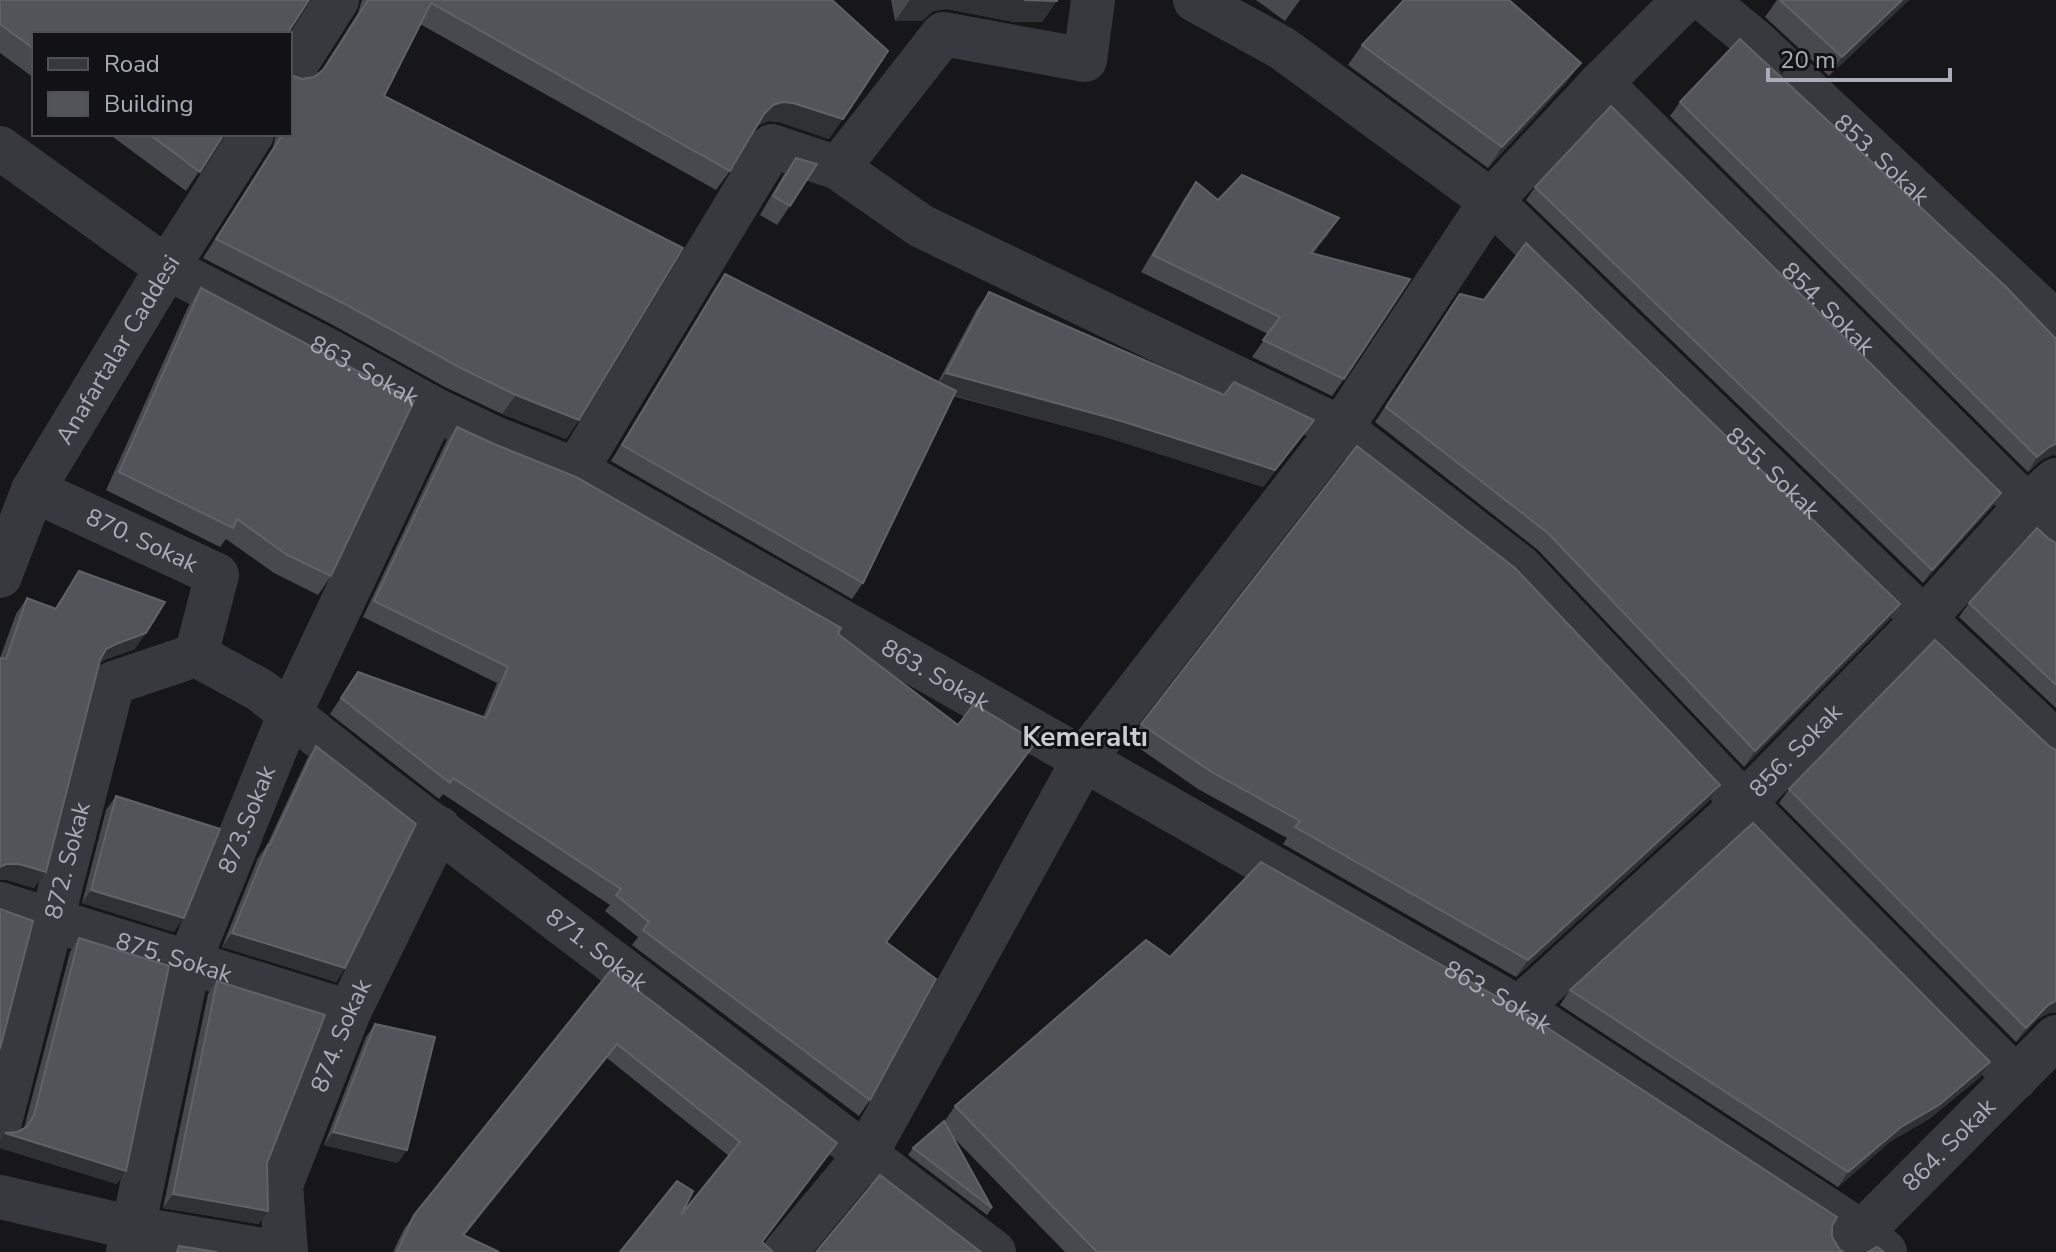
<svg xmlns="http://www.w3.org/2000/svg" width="2056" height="1252" viewBox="0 0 2056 1252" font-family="'Nunito Sans',sans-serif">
<rect width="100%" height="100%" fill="#171719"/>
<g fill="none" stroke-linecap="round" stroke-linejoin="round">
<g stroke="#38393e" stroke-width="44">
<path id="s1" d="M1195 0 1282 48 1491 201 1924 619 2056 742"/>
<path id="s2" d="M1705 0 1755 41 2056 323"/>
<polyline points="290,74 337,0"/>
<path id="s3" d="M1601 83 2056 535"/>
<path id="s4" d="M0 148 167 268 320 346 434 409 492 437 576 470 1519 1008 1863 1233 1885 1252"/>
<polyline points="838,168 943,34 1085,60 1093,0"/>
<polyline points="576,470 772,146 838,168 921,226 1341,428 1520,567 1744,803 2016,1078"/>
<path id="s5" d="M33 490 217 575 196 655"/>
<path id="s6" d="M0 576 33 490 167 268 252 134"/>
<path id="s7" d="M196 655 260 690 376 782 994 1252"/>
<path id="s8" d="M0 904 349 1012"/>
<path id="s9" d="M1519 1008 1744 803 1924 619 2026 506 2056 480"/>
<path id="s10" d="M0 1122 113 683 196 655"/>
<polyline points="0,1197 133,1228 274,1252"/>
<path id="s11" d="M1843 1251 2056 1037"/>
<path id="s12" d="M128 1252 189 962 290 713 434 409"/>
<path id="s13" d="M286 1252 281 1185 349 1012 439 828"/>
<polyline points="785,1252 865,1156 1084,759 1341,428 1491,201 1601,83 1684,0"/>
</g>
</g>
<g fill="#48494e">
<polygon points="0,0 34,34 34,78 0,53"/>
<polygon points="362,0 832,0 829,139 779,122 768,121 759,125 755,128 730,171 716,190 420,24 384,96 579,420 566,439 502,414 445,387 331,324 203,258 273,147 276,134 290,134 302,79 314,77 321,71 358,13"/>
<polygon points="891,0 1057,0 1042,22 1014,22 947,9 933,11 922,21 895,21"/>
<polygon points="1256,0 1300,0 1285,21"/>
<polygon points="1777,0 1909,0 1829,76 1765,17"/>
<polygon points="1362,45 1566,83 1488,168 1348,65"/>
<polygon points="1680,102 2052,455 2040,461 2028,472 1670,116"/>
<polygon points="109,134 224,134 186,191"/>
<polygon points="796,158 790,206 777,225 760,215 783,176"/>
<polygon points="1196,182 1218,200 1339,218 1313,254 1344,379 1332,396 1252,357 1268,334 1141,272 1184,199"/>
<polygon points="1535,187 2001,493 1992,507 1923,583 1526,200"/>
<polygon points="725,274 938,382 977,309 989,292 1224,395 1314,420 1263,487 1106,437 953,396 863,583 852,599 611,461 714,290"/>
<polygon points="201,288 331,576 318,595 274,573 226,539 220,547 106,490 188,307"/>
<polygon points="1449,310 1900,604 1889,620 1744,767 1538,550 1375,422"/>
<polygon points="457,427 838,634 958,725 1036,742 887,942 870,1100 859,1116 632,945 638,937 605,911 610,905 443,794 439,799 330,714 358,672 483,717 497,683 363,617 446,442"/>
<polygon points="2049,539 2056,543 2056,708 1959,617 1969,603"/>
<polygon points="79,571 135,649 104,660 100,663 34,888 7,880 0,658 16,614 27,598 55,608"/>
<polygon points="1141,724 1708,802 1516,977 1283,844 1287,838 1198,789 1129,741"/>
<polygon points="316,746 345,968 336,982 222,947 258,858 267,845 307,759"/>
<polygon points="2049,746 2049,1013 2038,1019 2016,1042 1779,803 1789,789"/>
<polygon points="116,796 174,932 82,903 106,810"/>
<polygon points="79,938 117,1184 0,1148 0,1141 5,1133 17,1132 24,1128 70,952"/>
<polygon points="1170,957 1832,1226 1832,1237 1840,1250 1844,1252 1065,1252 952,1136 992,1208 987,1215 908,1155 913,1148 944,1122 955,1106"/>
<polygon points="611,970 827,1157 762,1242 681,1215 729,1156 607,1058 464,1235 499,1252 393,1252 404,1229 414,1215"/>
<polygon points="217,981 267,1163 259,1224 163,1208 208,994"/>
<polygon points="1570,990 1980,1077 1929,1119 1891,1141 1838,1187 1560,1005"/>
<polygon points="375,1024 398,1163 324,1145 366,1037"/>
</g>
<g fill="#303134">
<polygon points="910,0 1024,0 1057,1 1042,22 1014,22 947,9 933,11 922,21 895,21"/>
<polygon points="1902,0 1909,0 1829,76 1842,57"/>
<polygon points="1581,63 1566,83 1488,168 1502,147"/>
<polygon points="782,102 793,103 843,119 829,139 779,122 768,121 759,125 751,133 764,114 773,105"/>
<polygon points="1339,218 1328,235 1299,270 1311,253"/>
<polygon points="946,373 1314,420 1263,487 1106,437 934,390"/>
<polygon points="516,395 579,420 566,439 502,414"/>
<polygon points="2056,444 2056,456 2052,455 2040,461 2028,472 2037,457 2049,447"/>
<polygon points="2001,493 1992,507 1923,583 1932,570"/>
<polygon points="1900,604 1889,620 1744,767 1755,751"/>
<polygon points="146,633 135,649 104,660 95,666 106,649 116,644"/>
<polygon points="1720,785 1708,802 1516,977 1528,960"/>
<polygon points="6,864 19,864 46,872 34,888 7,880 0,880 0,867"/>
<polygon points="91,890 184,918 174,932 82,903"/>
<polygon points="232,933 345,968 336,982 222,947"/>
<polygon points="2056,1001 2056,1013 2049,1013 2038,1019 2016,1042 2026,1028 2048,1005"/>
<polygon points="617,1044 607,1058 454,1249 463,1235"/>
<polygon points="1990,1062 1980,1077 1929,1119 1891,1141 1838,1187 1848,1172 1901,1127"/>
<polygon points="333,1132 407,1150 398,1163 324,1145"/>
<polygon points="5,1133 126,1171 117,1184 0,1148 0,1141"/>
<polygon points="173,1194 268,1211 259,1224 163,1208"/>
</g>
<g fill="#53545a" stroke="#606268" stroke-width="2">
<polygon points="0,0 309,0 287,34 34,34 34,49 0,24"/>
<polygon points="368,0 832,0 888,51 843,119 793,103 782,102 773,105 764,114 730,171 431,3 384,96 683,248 579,420 516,395 459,367 345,304 216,239 283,134 290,134 290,75 302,79 314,77 324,69"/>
<polygon points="1024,0 1057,0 1057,1"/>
<polygon points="1404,0 1509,0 1581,63 1502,147 1362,45"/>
<polygon points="1780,0 1902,0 1842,57"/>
<polygon points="1740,39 2006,287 2056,339 2056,444 2049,447 2037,457 1680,102"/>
<polygon points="1611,106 2001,493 1932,570 1535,187"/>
<polygon points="149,134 224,134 200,172"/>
<polygon points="796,158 817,164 790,206 773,196"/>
<polygon points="1242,175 1339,218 1311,253 1410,279 1344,379 1263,340 1280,317 1153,255 1196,182 1218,200"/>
<polygon points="1526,243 1900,604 1755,751 1549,534 1386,407 1460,294 1484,300"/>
<polygon points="725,274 956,391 863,583 622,445"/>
<polygon points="201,288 414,401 331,576 287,555 237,519 233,528 119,472"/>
<polygon points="989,292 1224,395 1234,382 1314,420 1275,470 1118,420 946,373"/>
<polygon points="457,427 494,444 576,477 841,628 838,634 958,725 974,704 1036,742 886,942 936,979 870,1100 643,930 649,922 616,895 621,889 453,778 450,783 341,698 358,672 486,718 508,667 374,601"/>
<polygon points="1357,446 1515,568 1720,785 1528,960 1295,827 1300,821 1210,771 1141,724"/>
<polygon points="2037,528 2049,539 2056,543 2056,685 1969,603"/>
<polygon points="79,571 165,602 146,633 116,644 106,649 100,660 46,872 19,864 6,864 0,867 0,658 6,659 27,598 56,609"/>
<polygon points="1935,640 2049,746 2056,750 2056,1001 2048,1005 2026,1028 1789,789"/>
<polygon points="316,746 416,824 345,968 232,933 268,845 270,845"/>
<polygon points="116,796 220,829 184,918 91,890"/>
<polygon points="1753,823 1990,1062 1939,1105 1901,1127 1848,1172 1570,990"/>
<polygon points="1261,862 1520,1010 1837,1217 1832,1226 1832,1237 1840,1250 1844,1252 1097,1252 955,1106 1146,940 1170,957"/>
<polygon points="0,909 33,921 0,1049"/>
<polygon points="79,938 169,966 126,1171 5,1133 17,1132 27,1127 34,1115"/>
<polygon points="611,970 837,1143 762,1242 773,1252 620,1252 677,1181 693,1191 681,1215 740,1142 617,1044 463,1235 499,1252 397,1252 414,1215"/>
<polygon points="217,981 325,1015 267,1163 268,1211 173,1194"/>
<polygon points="375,1024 435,1037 407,1150 333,1132"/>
<polygon points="944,1121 992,1208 913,1148"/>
<polygon points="880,1175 981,1252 816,1252"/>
<polygon points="179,1246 217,1252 177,1252"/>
<polygon points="1877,1247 1884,1252 1868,1252"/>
</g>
<g text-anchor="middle" stroke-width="6" stroke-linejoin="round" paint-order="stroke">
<g font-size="24" fill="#a9adb9" stroke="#121214">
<text dy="8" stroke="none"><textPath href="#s2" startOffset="238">853. Sokak</textPath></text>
<text dy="8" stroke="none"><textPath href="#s3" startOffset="320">854. Sokak</textPath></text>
<text dy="8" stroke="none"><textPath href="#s6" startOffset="256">Anafartalar Caddesi</textPath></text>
<text dy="8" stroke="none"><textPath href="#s4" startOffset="428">863. Sokak</textPath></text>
<text dy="8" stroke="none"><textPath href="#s1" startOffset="750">855. Sokak</textPath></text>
<text dy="8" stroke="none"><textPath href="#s5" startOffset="120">870. Sokak</textPath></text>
<text dy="8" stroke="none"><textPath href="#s4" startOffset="1076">863. Sokak</textPath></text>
<text dy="8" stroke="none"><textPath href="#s9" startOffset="378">856. Sokak</textPath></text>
<text dy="8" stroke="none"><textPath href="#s12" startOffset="450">873.Sokak</textPath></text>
<text dy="8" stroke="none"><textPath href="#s10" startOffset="270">872. Sokak</textPath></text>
<text dy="8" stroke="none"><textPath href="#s7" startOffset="498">871. Sokak</textPath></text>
<text dy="8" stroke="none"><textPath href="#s8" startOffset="182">875. Sokak</textPath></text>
<text dy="8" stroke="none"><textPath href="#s4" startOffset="1724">863. Sokak</textPath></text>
<text dy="8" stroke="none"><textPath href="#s13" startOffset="228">874. Sokak</textPath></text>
<text dy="8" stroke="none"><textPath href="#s11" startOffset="150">864. Sokak</textPath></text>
</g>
<g font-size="28" font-weight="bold" fill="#caccd5" stroke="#121214">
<text x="1085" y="746">Kemeraltı</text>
</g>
</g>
<rect x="32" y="32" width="260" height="104" fill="#121214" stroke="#4e5056" stroke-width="2"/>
<rect x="48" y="58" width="40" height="12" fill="#38393e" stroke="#4e5056" stroke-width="2"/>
<text x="104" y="72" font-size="24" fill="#a9adb9">Road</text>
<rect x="48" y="92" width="40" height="24" fill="#53545a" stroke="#4e5056" stroke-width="2"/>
<text x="104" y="112" font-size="24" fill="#a9adb9">Building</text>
<path d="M1768 68v12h182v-12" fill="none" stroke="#a9adb9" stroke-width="4"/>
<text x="1780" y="68" font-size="24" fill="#a9adb9" stroke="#121214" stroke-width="6" paint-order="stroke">20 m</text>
</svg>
